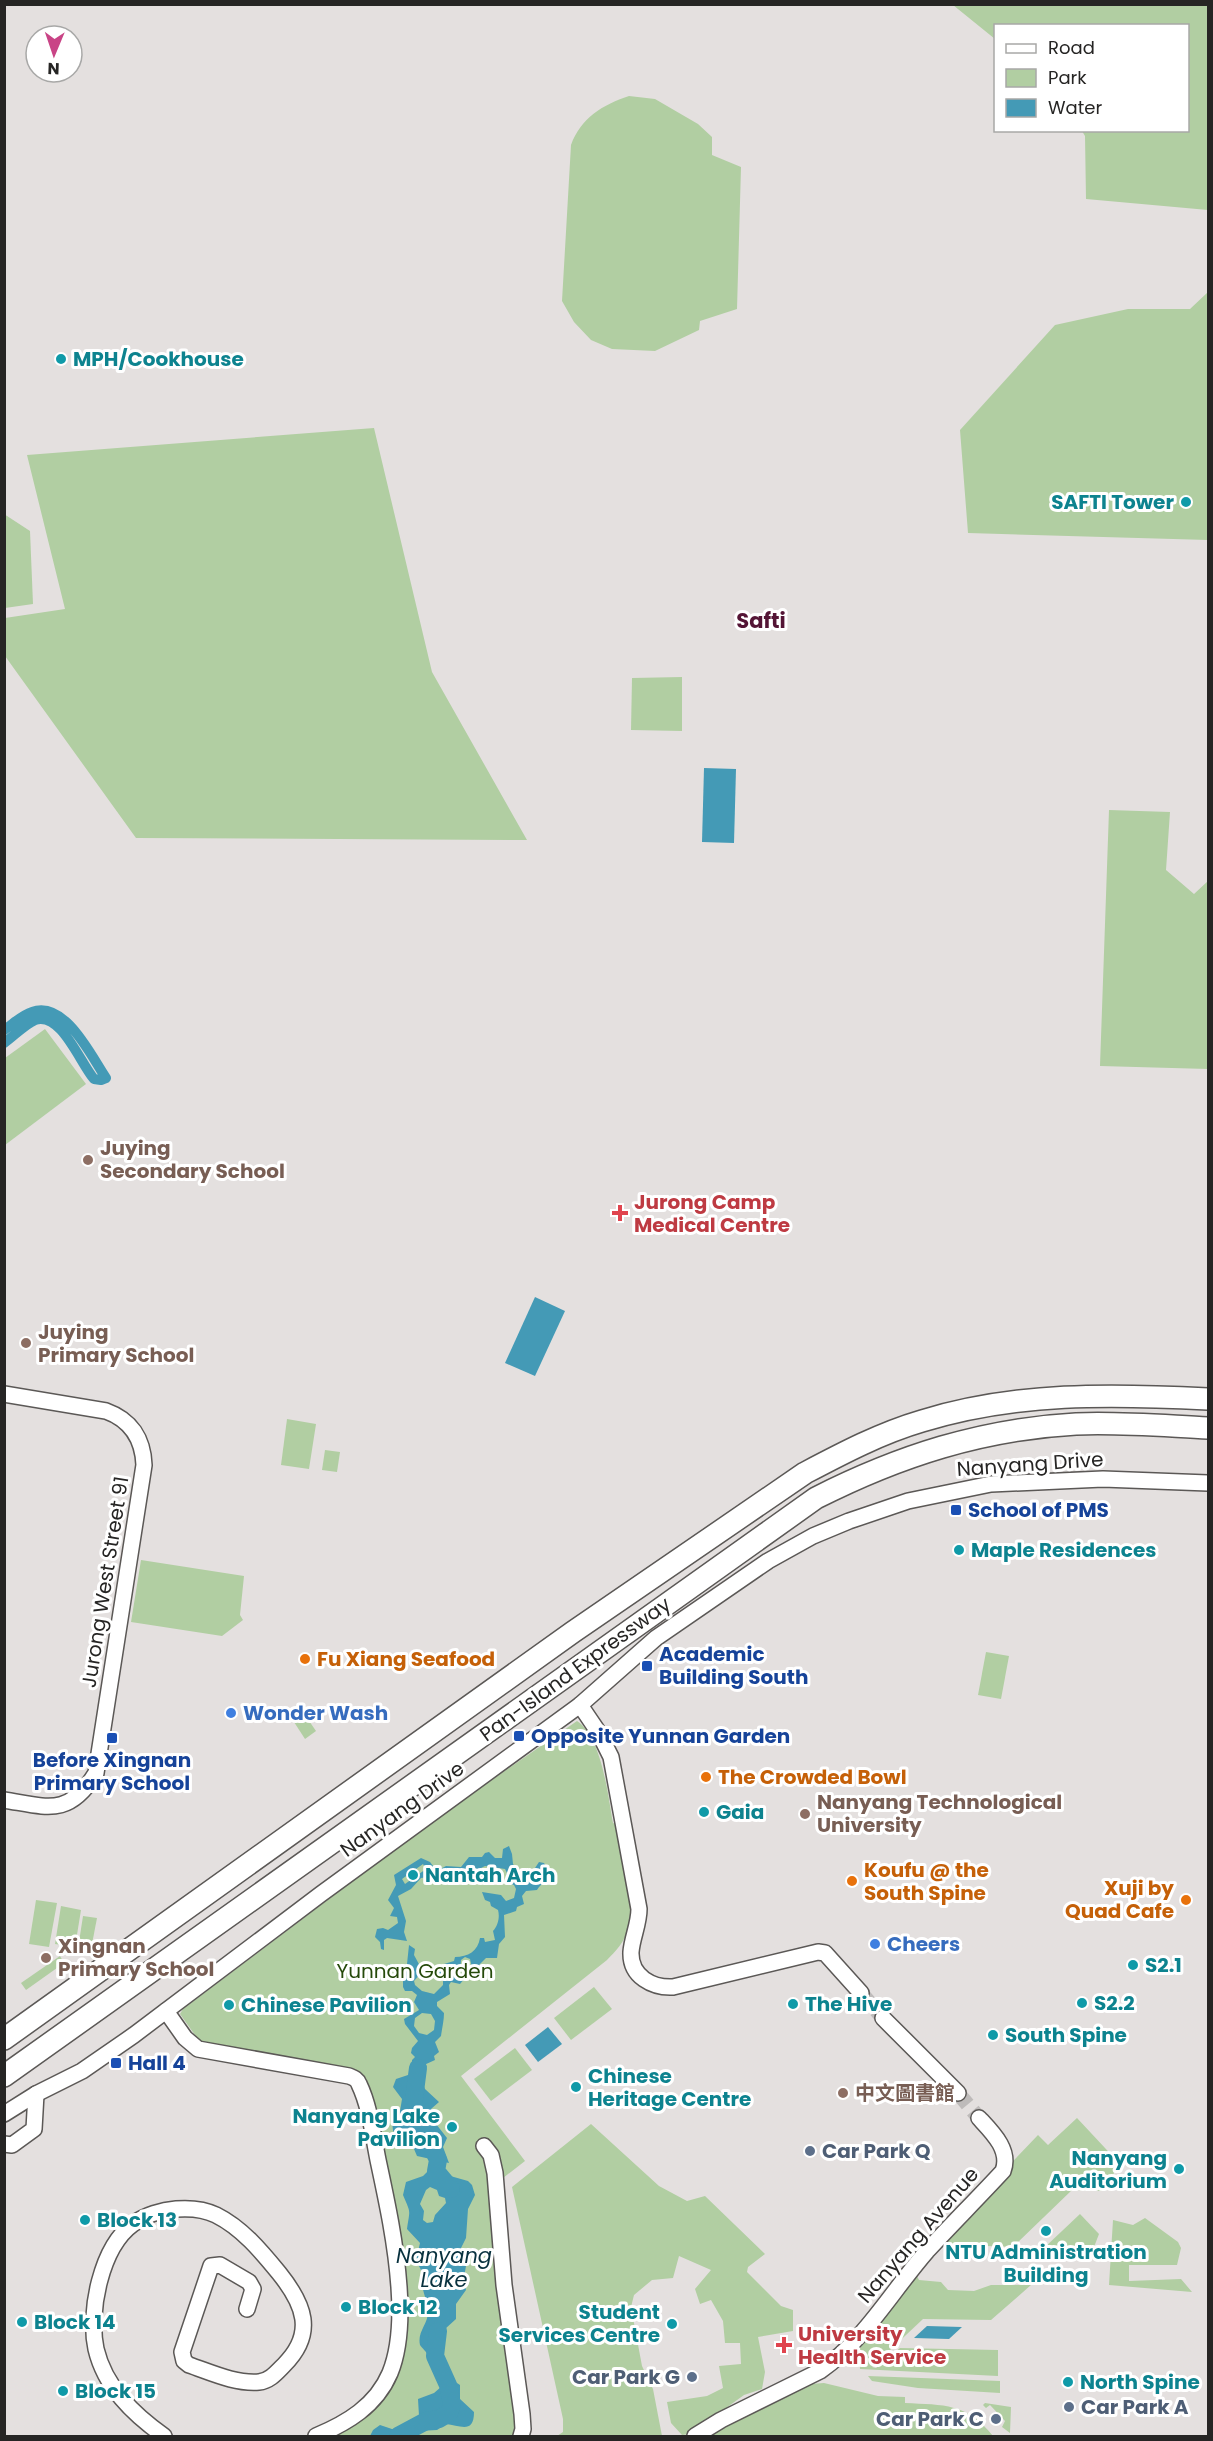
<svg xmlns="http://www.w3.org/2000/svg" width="1213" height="2441" viewBox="0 0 1213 2441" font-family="Poppins,'Noto Sans SC',sans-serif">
<rect width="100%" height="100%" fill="#e4e0df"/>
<g fill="#b1cea2">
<polygon points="953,5 1208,5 1208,210 1086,199 1085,136 1082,131 1188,130 1188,26 996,26 995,39"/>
<path d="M629 96 655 99 698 124 712 137V155L741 167 737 309 700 321 699 330 655 351 612 349 591 340 574 322 562 301 571 145C581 118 602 105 629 96Z"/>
<polygon points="1208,292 1208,540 968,533 960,430 1055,325 1128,309 1190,309"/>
<polygon points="374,428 432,672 527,840 136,838 5,656 5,618 65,609 27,455"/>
<polygon points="4,514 30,531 33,604 5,608"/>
<polygon points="682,677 682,731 631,730 632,678"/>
<polygon points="1109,810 1170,812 1166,870 1194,894 1208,881 1208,1069 1100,1066"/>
<polygon points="45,1029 86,1084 5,1145 5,1058"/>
<polygon points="287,1419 316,1424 309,1469 281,1465"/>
<polygon points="325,1450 340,1452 337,1472 322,1470"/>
<polygon points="141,1560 244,1576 240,1615 243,1620 222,1636 131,1622"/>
<polygon points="986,1652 1009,1656 1001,1699 978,1695"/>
<polygon points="305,1715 316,1731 305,1739 294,1722"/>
<path d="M577 1721C602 1737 608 1796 613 1823L616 1824C622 1854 637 1900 628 1930 624 1942 616 1951 607 1960L461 2076 525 2161 503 2178 489 2179 518 2424 514 2436H325L339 2431 403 2354 406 2340 404 2305 363 2080 200 2042 180 2014 183 2009 431 1822Z"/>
<polygon points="36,1900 57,1903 49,1947 29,1944"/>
<polygon points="61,1906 81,1910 75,1947 55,1944"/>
<polygon points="83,1916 97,1918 92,1944 79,1942"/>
<polygon points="60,1956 64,1963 26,1990 21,1983"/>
<polygon points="594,1987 612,2009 571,2040 554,2018"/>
<polygon points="515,2048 532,2070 491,2101 474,2079"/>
<polygon points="1077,2118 1119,2163 1105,2191 1072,2190 1013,2247 934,2244 1038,2135 1048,2145"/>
<polygon points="591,2124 659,2186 687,2201 705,2196 765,2254 748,2267 747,2272 781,2306 793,2310 793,2331 758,2337 765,2372 762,2389 744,2395 690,2434 682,2435 671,2423 667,2402 707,2396 723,2388 719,2366 741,2364 740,2343 725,2343 723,2321 711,2300 700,2304 695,2289 711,2270 679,2256 673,2278 652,2280 634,2295 631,2307 642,2366 653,2389 662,2436 557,2436 563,2432 563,2419 512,2187"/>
<polygon points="1080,2214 1099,2234 1094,2247 1083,2250 1044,2248"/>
<polygon points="1145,2218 1178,2242 1181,2248 1177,2265 1129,2265 1129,2281 1181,2279 1192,2292 1109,2285 1113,2220 1133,2225"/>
<polygon points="914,2276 917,2276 919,2280 941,2282 948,2290 974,2291 991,2285 1031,2285 991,2320 923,2319 872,2367 876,2368 900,2348 998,2350 998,2376 860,2369 859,2352 863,2340"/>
<polygon points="868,2376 1000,2381 1000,2393 918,2388 872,2381"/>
<path d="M824 2383 878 2396 905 2397V2403C944 2405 967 2403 993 2436H705L810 2384Z"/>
<polygon points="985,2403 1011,2407 1010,2433 1002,2427 1005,2421 990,2405 986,2408 983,2405"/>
</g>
<g fill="#449ab6" fill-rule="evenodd">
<polygon points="704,768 736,769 734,843 702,842"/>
<polygon points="535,1297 565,1311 535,1376 505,1363"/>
<path d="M509 1846 512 1854 513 1864 522 1876 533 1871 539 1862 544 1863C553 1878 543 1881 537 1890L526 1891 522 1896 524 1904 517 1907 516 1911 504 1915 505 1937 499 1944 497 1958H486L478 1966V1971L465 1978 460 1984 451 1982 449 1985 450 1994 437 2002V2006L444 2013C444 2021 442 2028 441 2036L435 2042 439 2052 434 2056 435 2060 424 2065 422 2070 412 2066V2060L415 2057 411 2053 412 2048 418 2041 405 2024 404 2019 419 2010 414 2002 417 1995 412 1991H405L403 1987V1972L389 1969V1964L404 1967 407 1964 409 1945 415 1949 414 1955 420 1966H429L439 1971 444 1964 454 1961 455 1957C468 1957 478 1951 480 1938H484L485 1942 495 1940 493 1931C498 1926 500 1917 498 1910L491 1906 490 1902 485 1900 482 1892 501 1895 506 1901 514 1898 516 1889 514 1885 505 1882 507 1873 505 1869 485 1866 481 1868V1873L472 1875 468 1881 449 1883 438 1876 421 1878 411 1889 398 1896 406 1921 404 1932 407 1941 387 1938 384 1940V1950L381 1949 380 1942 375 1937 377 1929 383 1928 388 1930 398 1923 397 1917 390 1916 394 1908 388 1900 396 1885 394 1875 421 1858 430 1862 437 1871 446 1866 461 1867 469 1857H482L485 1853 489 1852 495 1858H502L503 1849ZM423 1864 426 1869 405 1884 402 1879ZM465 1957 470 1959 472 1968 467 1974H460L461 1960ZM422 1972 431 1975H441L443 1977V1985L434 1994 422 1991 415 1985 414 1981ZM422 2013 431 2014 435 2021 434 2030 427 2035 419 2033 414 2026 415 2018Z"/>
<polygon points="548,2027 562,2044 538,2062 525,2045"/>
<polygon points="408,2075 421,2078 425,2089 439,2102 431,2109 433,2112 429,2115 447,2138 443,2147 449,2163 417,2156 411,2142 393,2131 392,2120 400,2111 402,2099 393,2087 396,2079"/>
<path d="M429 2170 468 2181 472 2185 475 2195 468 2209 466 2238 461 2248 466 2266 464 2277 466 2290 456 2304V2319L445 2329C444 2343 447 2356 428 2356 427 2352 422 2348 420 2345 417 2332 428 2324 428 2312 428 2299 419 2288 423 2274L416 2260 420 2243 407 2229C410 2208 411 2214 403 2195L406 2182 423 2176ZM430 2187 437 2190 439 2196 445 2198 446 2203 435 2215 433 2222 427 2223 423 2220 424 2211 420 2204 426 2190Z"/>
<polygon points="927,2326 962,2327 949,2339 914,2338"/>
<path d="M454 2381 460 2385V2399L474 2412C474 2435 459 2425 446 2424L437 2430 418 2431 411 2421 419 2416 418 2399 434 2393 441 2387Z"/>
<polygon points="380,2425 395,2430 404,2428 413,2436 370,2436 373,2430"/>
</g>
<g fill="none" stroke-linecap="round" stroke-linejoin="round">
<path stroke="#449ab6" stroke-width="10" d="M4 1030C13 1024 22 1015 32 1012 65 1000 91 1056 106 1078L101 1080 94 1079C80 1063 61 1011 35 1020 25 1024 13 1037 4 1043"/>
<g stroke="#449ab6" stroke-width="18">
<polyline points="414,2099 418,2068"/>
<polyline points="428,2138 438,2160 436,2171 451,2189"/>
<polyline points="398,2436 426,2421 439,2419 449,2413 452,2405 448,2385 435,2356 438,2331"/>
</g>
<g stroke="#bebbba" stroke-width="15" stroke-dasharray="15 8" stroke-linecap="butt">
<polyline points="861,1993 883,2018"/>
<polyline points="958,2093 979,2118"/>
</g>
<defs>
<g id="minor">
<path d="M4 1394 106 1411C131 1420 143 1439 144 1465L96 1773C69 1817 48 1807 4 1800"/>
<path d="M580 1705 599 1733 611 1757 639 1909C639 1924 632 1938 631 1952 630 1977 653 1988 673 1987L818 1952 825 1953 861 1993"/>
<path d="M166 2011 185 2038 198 2049 349 2076C354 2078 357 2079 359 2084 370 2107 373 2135 378 2160 387 2202 396 2244 399 2287 401 2315 401 2346 390 2373 376 2406 347 2423 316 2436"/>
<polyline points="883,2018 958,2093"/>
<polyline points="4,2114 36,2094 82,2071 134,2035 321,1894 580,1705 656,1638 768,1561 813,1536 849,1521 908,1501 991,1484 1103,1479 1208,1483"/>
<polyline points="4,2144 12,2145 34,2129 36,2094"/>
<polyline points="484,2146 491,2155 495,2173 504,2285 522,2414 523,2429 521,2436"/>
<path d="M164 2436C133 2414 105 2387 96 2349 88 2312 101 2247 133 2224 145 2215 162 2210 176 2209 189 2208 204 2209 216 2215 242 2228 261 2251 279 2273 304 2304 316 2333 284 2365 277 2372 270 2381 259 2382 235 2384 210 2372 189 2365L184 2361 182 2352 211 2266 220 2265 249 2282 253 2289 247 2309"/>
<path d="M695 2436 721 2420 820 2371C865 2340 892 2291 927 2251 952 2224 978 2198 1003 2171 1011 2150 992 2132 979 2118"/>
</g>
<g id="highway">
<path d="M4 2039 573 1632 805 1473C843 1453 881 1433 922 1421 1016 1392 1112 1394 1208 1399"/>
<path d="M4 2076 816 1498C899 1456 982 1429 1076 1424 1120 1422 1165 1426 1208 1428"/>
</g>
</defs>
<use href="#minor" stroke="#5b5856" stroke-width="18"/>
<use href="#highway" stroke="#5b5856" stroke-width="24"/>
<use href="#minor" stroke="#fff" stroke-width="15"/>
<use href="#highway" stroke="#fff" stroke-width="21"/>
</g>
<g fill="#0f9aa8" stroke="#fff" stroke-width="2">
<circle cx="61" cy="359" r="6"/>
<circle cx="1186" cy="502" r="6"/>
<circle cx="959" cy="1550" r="6"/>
<circle cx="704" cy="1812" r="6"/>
<circle cx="413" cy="1875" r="6"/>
<circle cx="1133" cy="1965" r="6"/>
<circle cx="1082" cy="2003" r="6"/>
<circle cx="793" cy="2004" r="6"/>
<circle cx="229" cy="2005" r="6"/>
<circle cx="993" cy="2035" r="6"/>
<circle cx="576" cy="2087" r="6"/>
<circle cx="452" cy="2127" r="6"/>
<circle cx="1179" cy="2169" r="6"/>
<circle cx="85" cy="2220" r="6"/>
<circle cx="1046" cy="2231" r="6"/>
<circle cx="346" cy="2307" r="6"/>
<circle cx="22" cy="2322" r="6"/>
<circle cx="672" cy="2324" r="6"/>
<circle cx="1068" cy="2382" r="6"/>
<circle cx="63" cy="2391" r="6"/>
</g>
<g fill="#8d6e63" stroke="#fff" stroke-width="2">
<circle cx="88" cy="1160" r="6"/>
<circle cx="26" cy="1343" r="6"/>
<circle cx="805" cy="1814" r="6"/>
<circle cx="46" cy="1958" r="6"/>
<circle cx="843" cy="2093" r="6"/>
</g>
<g fill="#e0444e" stroke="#fff" stroke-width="2">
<path d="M617 1204h6v6h6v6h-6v6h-6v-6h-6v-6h6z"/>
<path d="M781 2336h6v6h6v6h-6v6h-6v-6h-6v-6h6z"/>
</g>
<g fill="#1a4fb4" stroke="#fff" stroke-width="2">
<rect x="950" y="1504" width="12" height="12" rx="3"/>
<rect x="641" y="1660" width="12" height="12" rx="3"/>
<rect x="513" y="1730" width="12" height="12" rx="3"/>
<rect x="106" y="1732" width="12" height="12" rx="3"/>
<rect x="110" y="2057" width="12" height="12" rx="3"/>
</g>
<g fill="#e8710a" stroke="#fff" stroke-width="2">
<circle cx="305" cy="1659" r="6"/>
<circle cx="706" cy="1777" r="6"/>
<circle cx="852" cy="1881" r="6"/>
<circle cx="1186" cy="1900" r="6"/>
</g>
<g fill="#3f7fe0" stroke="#fff" stroke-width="2">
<circle cx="231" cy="1713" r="6"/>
<circle cx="875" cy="1944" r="6"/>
</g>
<g fill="#5c6f8a" stroke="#fff" stroke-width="2">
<circle cx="810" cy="2151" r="6"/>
<circle cx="692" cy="2377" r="6"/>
<circle cx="1069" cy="2407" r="6"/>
<circle cx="996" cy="2419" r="6"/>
</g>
<g text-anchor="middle" stroke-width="6" stroke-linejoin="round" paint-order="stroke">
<g font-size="20" font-weight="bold" fill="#0d838f" stroke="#fff" text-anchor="start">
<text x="73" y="366">MPH/Cookhouse</text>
<text x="1174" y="509" text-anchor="end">SAFTI Tower</text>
<text x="971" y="1557">Maple Residences</text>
<text x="716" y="1819">Gaia</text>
<text x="425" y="1882">Nantah Arch</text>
<text x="1145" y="1972">S2.1</text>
<text x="1094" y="2010">S2.2</text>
<text x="805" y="2011">The Hive</text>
<text x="241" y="2012">Chinese Pavilion</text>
<text x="1005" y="2042">South Spine</text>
<text x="588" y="2083">Chinese<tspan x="588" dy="23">Heritage Centre</tspan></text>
<text x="440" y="2123" text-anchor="end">Nanyang Lake<tspan x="440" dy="23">Pavilion</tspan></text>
<text x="1167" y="2165" text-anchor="end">Nanyang<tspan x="1167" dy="23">Auditorium</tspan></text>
<text x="97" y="2227">Block 13</text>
<text x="1046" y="2259" text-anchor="middle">NTU Administration<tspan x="1046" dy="23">Building</tspan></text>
<text x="358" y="2314">Block 12</text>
<text x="660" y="2319" text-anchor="end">Student<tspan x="660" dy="23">Services Centre</tspan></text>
<text x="34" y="2329">Block 14</text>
<text x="1080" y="2389">North Spine</text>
<text x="75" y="2398">Block 15</text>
</g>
<g font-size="20" font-weight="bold" fill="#785e54" stroke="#fff" text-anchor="start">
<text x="100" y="1155">Juying<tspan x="100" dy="23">Secondary School</tspan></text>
<text x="38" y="1339">Juying<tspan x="38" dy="23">Primary School</tspan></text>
<text x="817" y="1809">Nanyang Technological<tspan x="817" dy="23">University</tspan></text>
<text x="58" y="1953">Xingnan<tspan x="58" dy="23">Primary School</tspan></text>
<text x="855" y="2100">中文圖書館</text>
</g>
<g font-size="20" font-weight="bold" fill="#be3a42" stroke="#fff" text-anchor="start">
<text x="634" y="1209">Jurong Camp<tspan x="634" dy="23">Medical Centre</tspan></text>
<text x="798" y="2341">University<tspan x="798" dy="23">Health Service</tspan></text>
</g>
<g font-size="20" fill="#262524" stroke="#fff">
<text transform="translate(1030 1464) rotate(-4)" y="7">Nanyang Drive</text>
<text transform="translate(105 1582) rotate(-81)" y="7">Jurong West Street 91</text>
<text transform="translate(575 1669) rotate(-36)" y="7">Pan-Island Expressway</text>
<text transform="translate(402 1809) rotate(-36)" y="7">Nanyang Drive</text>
<text transform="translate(918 2235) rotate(-49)" y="7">Nanyang Avenue</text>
</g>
<g font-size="20" font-weight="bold" fill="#164399" stroke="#fff" text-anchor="start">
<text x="968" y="1517">School of PMS</text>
<text x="659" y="1661">Academic<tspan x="659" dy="23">Building South</tspan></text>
<text x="531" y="1743">Opposite Yunnan Garden</text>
<text x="112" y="1767" text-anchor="middle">Before Xingnan<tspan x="112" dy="23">Primary School</tspan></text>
<text x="128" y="2070">Hall 4</text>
</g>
<g font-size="20" font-weight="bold" fill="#c56008" stroke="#fff" text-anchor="start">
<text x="317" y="1666">Fu Xiang Seafood</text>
<text x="718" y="1784">The Crowded Bowl</text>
<text x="864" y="1877">Koufu @ the<tspan x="864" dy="23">South Spine</tspan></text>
<text x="1174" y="1895" text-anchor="end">Xuji by<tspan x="1174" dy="23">Quad Cafe</tspan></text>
</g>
<g font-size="20" font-weight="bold" fill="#366cbe" stroke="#fff" text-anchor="start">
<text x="243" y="1720">Wonder Wash</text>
<text x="887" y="1951">Cheers</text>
</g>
<g font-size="20" fill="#264a0b" stroke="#fff">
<text x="415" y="1978">Yunnan Garden</text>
</g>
<g font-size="20" font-weight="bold" fill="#4e5e75" stroke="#fff" text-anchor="start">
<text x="822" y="2158">Car Park Q</text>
<text x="680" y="2384" text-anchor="end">Car Park G</text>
<text x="1081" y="2414">Car Park A</text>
<text x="984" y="2426" text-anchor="end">Car Park C</text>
</g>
<g font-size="21" font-weight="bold" fill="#541435" stroke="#fff">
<text x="761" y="628">Safti</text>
</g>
<g font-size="21" font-style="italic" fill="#08313e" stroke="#fff">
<text x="444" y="2263">Nanyang<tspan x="444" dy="24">Lake</tspan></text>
</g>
</g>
<rect width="1213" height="2441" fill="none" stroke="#262524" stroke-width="12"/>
<rect x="994" y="24" width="195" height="108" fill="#ffffff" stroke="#a8a8a7" stroke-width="1.5"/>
<rect x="1006" y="44" width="30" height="9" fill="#ffffff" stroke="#a8a8a7" stroke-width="1.5"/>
<text x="1048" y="54" font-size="18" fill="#262524">Road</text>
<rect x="1006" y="69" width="30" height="18" fill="#b1cea2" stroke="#a8a8a7" stroke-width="1.5"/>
<text x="1048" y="84" font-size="18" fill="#262524">Park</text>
<rect x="1006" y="99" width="30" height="18" fill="#449ab6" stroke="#a8a8a7" stroke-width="1.5"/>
<text x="1048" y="114" font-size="18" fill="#262524">Water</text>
<g transform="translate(54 54) rotate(182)"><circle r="28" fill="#ffffff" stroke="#a8a8a7" stroke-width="1.5"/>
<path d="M0-4.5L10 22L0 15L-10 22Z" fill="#c94486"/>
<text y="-9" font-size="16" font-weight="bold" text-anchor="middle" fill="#262524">N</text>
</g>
</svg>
